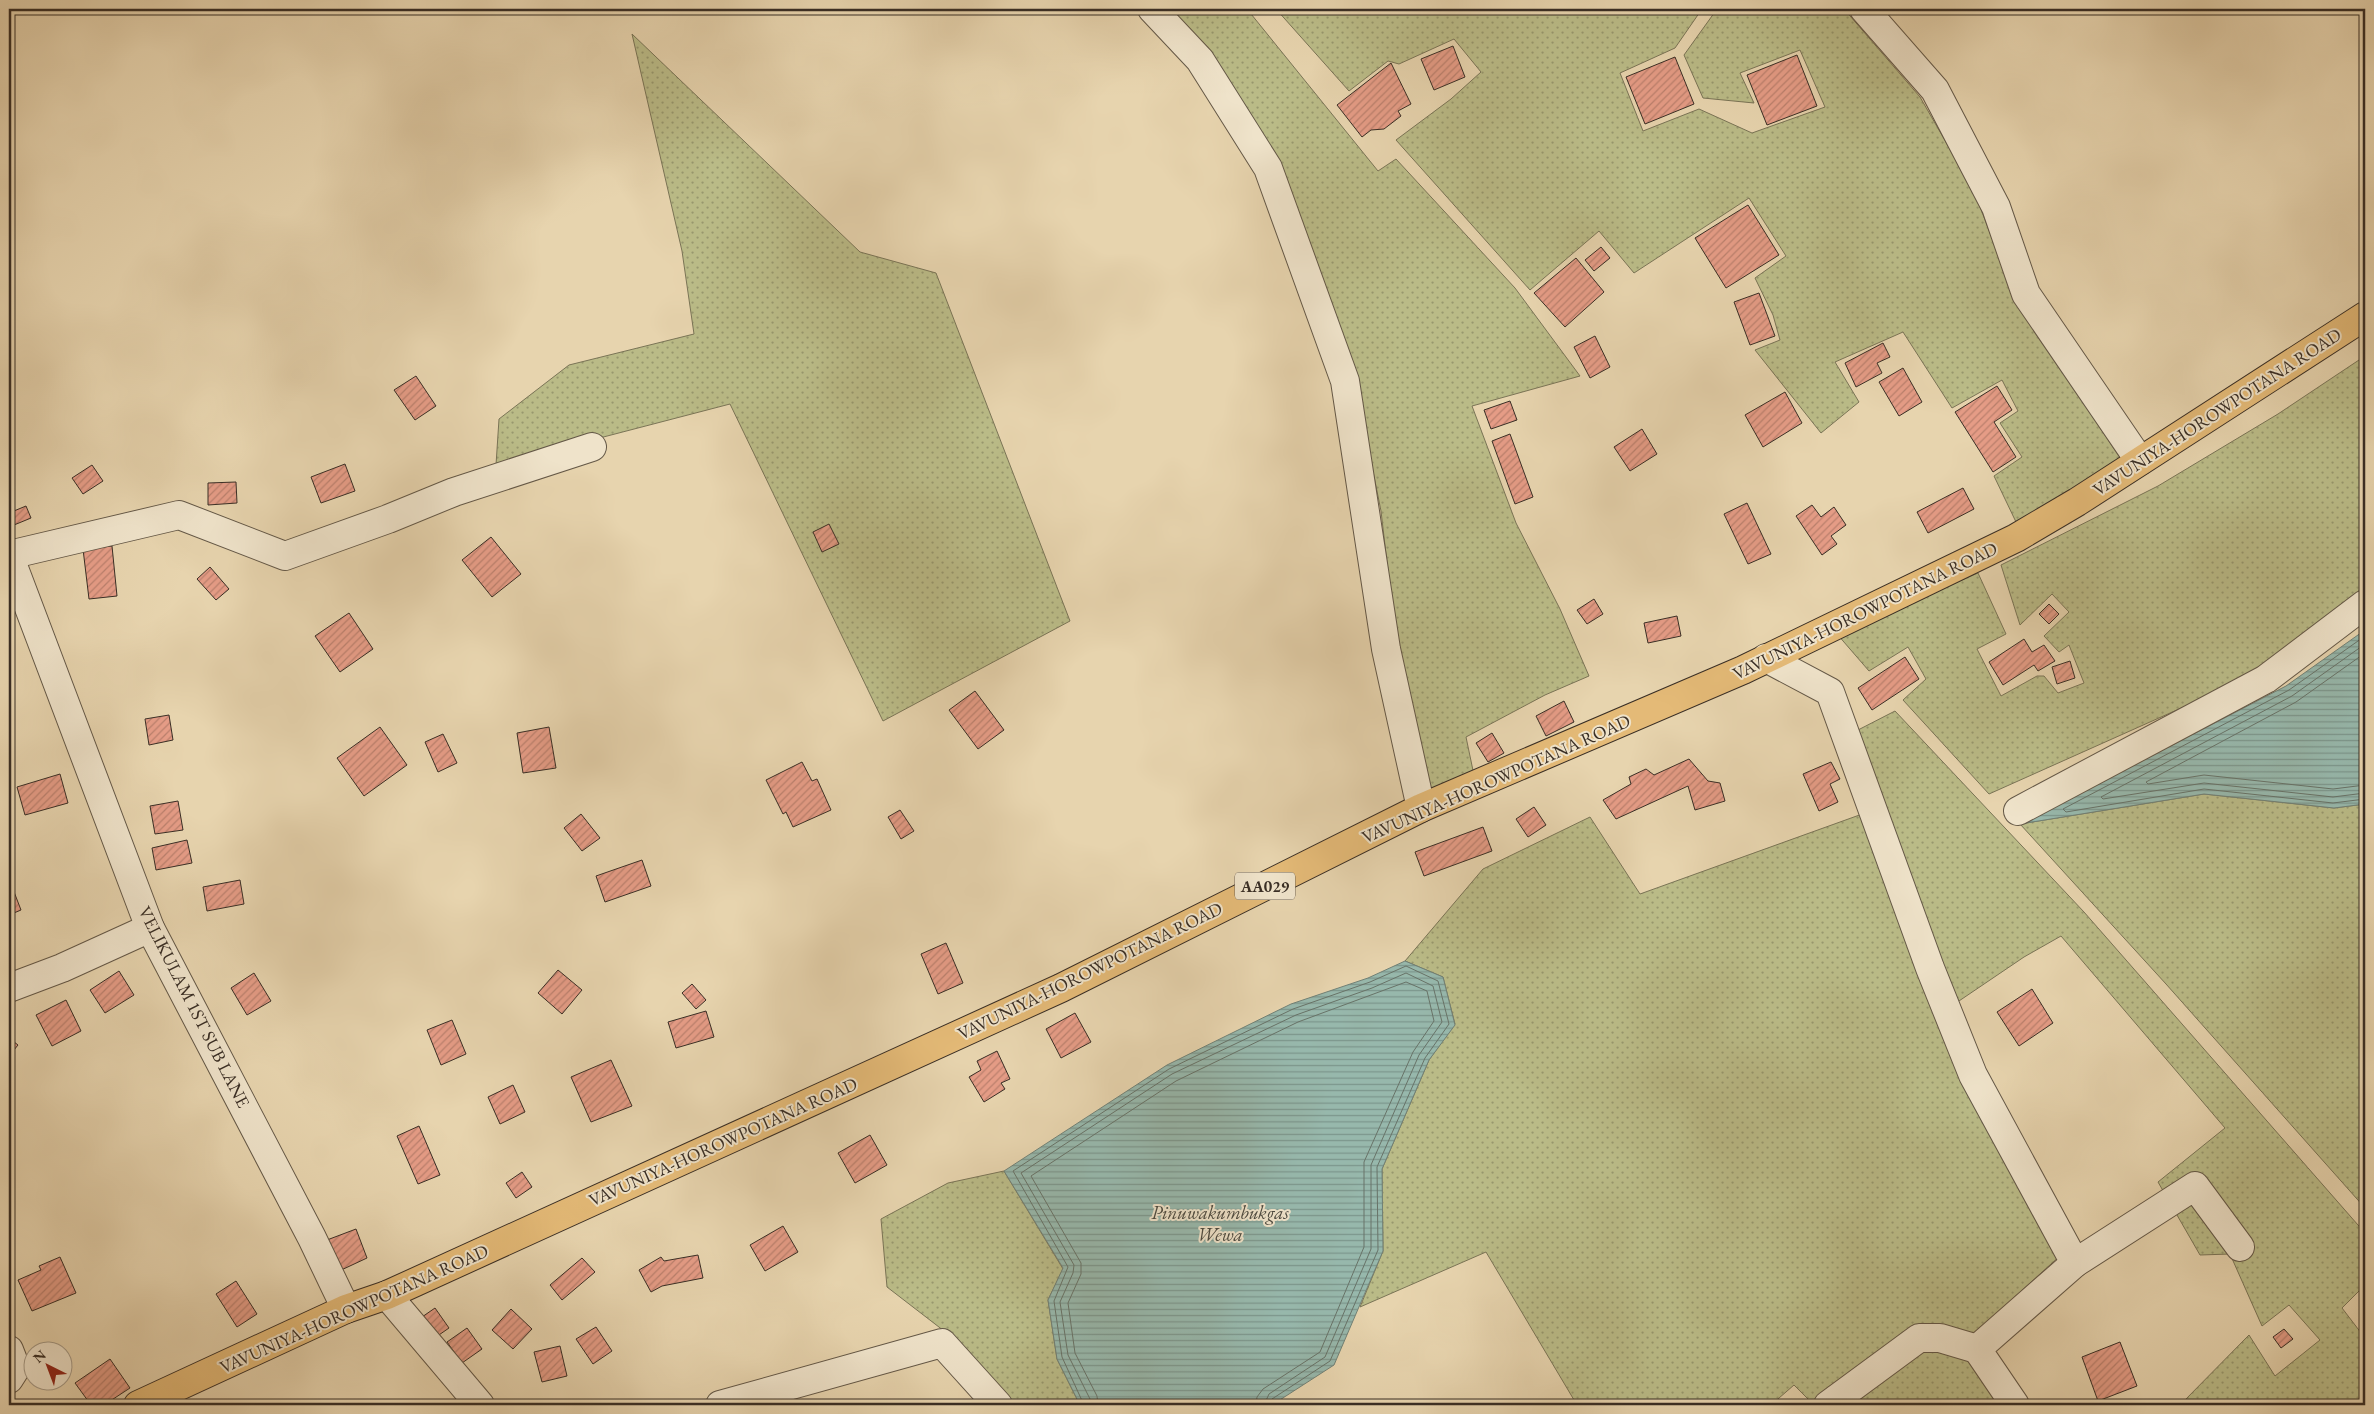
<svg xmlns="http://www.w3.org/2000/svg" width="2374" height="1414" viewBox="0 0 2374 1414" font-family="'EB Garamond',serif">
<defs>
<pattern id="grass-dots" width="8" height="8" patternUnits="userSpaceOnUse" patternTransform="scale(1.25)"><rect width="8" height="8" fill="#babb87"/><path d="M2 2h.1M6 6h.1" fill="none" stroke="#98986e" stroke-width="1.8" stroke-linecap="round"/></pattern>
<pattern id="water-rules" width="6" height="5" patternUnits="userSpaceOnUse" patternTransform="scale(1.25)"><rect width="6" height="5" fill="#97b8ac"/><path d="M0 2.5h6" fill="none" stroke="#7c968c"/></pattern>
<pattern id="building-hatch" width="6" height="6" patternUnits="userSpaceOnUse" patternTransform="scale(1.25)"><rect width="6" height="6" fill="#e59c86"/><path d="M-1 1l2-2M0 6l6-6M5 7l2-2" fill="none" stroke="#bb806d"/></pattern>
</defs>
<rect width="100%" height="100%" fill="#e7d4ae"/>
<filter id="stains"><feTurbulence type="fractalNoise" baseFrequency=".004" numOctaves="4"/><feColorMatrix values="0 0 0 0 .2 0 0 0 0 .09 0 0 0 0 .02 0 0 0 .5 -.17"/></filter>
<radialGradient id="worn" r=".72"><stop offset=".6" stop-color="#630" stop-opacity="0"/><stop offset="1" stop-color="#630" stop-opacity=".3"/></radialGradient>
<g fill="url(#grass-dots)" stroke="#7a7456">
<polygon points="1166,9 1247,9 1378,171 1396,159 1515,288 1580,376 1472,406 1516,523 1560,609 1589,676 1545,695 1466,737 1475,780 1425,799 1397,649 1381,511 1354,377 1276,165"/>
<polygon points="1276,9 1702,9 1675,48 1620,73 1643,131 1699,109 1752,133 1825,107 1800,50 1740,73 1754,103 1703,98 1684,55 1717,9 1844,9 1920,97 1974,191 2016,301 2122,461 2016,522 1994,476 2022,457 2000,423 2018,411 2002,380 1952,408 1903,332 1835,362 1859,402 1821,433 1755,350 1780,340 1773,315 1755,278 1786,256 1749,198 1634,273 1599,231 1530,290 1396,140 1451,99 1481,72 1454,39 1399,64 1388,61 1349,91"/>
<polygon points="632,34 860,252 936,273 1070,621 883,721 730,404 496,465 499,419 569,365 694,334 682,251"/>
<polygon points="2365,356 2365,592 2264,671 1989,794 1903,700 1926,679 1908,647 1869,671 1837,634 1978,573 2006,634 1977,649 2001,696 2037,676 2044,676 2058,693 2084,683 2069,645 2059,652 2044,636 2069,612 2052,594 2020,625 2001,565 2158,486 2278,414"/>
<polygon points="1895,711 2084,912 2365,1233 2365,1285 2342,1308 2365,1338 2365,1405 2183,1405 2183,1402 2249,1335 2275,1376 2320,1340 2289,1305 2262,1326 2230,1254 2200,1255 2158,1182 2225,1128 2061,936 2024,957 1956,1003 1987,1078 2073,1244 1965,1342 2002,1405 1814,1405 1794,1385 1771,1405 1577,1405 1486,1252 1360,1307 1383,1251 1382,1169 1429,1060 1455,1024 1443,977 1405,961 1483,869 1590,817 1640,894 1865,813 1858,730"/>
<polygon points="2204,794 2334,808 2365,804 2365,1208 2166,984 2020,824"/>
<polygon points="1004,1171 1063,1269 1048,1300 1057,1359 1080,1405 1012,1405 948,1334 887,1287 881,1219 948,1183"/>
</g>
<g fill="url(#water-rules)" stroke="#718176">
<polygon points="2365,630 2365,804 2334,808 2204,794 2020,824 2286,686"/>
<polygon points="1405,961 1443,977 1455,1025 1429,1060 1382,1169 1383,1251 1334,1365 1272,1405 1080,1405 1057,1359 1048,1300 1063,1268 1004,1171 1167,1065 1291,1004 1368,978"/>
</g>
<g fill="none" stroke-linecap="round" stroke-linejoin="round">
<g stroke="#687368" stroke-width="1">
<polyline points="2365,636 2289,690 2063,809 2066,812 2204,789 2333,803 2365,799"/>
<polyline points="2365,644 2292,696 2101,797 2103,799 2204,783 2333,797 2365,793"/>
<polyline points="2365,653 2296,702 2146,782 2148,784 2204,775 2333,789 2365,785"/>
<polyline points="1084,1405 1062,1357 1054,1301 1068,1267 1013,1171 1169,1069 1293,1009 1370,982 1406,966 1438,981 1449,1024 1425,1058 1377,1167 1378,1250 1330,1361 1272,1399 1270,1405"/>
<polyline points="1091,1405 1090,1399 1068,1355 1060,1302 1073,1273 1074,1265 1021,1173 1172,1074 1296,1015 1372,988 1406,973 1433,986 1442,1022 1419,1055 1371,1165 1371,1249 1325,1357 1269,1394 1264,1405"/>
<polyline points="1098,1405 1097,1396 1075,1353 1068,1303 1081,1274 1081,1263 1031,1176 1176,1081 1298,1022 1406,982 1427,991 1434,1021 1413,1052 1364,1162 1364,1247 1320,1352 1263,1389 1257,1397 1256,1405"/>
</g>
</g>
<g fill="url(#building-hatch)" stroke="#392e25">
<polygon points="1453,46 1465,77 1434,90 1421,59"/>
<polygon points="1797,55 1817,106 1767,125 1747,75"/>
<polygon points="1675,57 1694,104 1645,124 1626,77"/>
<polygon points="1391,63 1411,104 1398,111 1401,116 1384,129 1371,130 1362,137 1337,105"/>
<polygon points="1748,205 1779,255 1726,288 1695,238"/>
<polygon points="1601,247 1610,258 1594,271 1585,260"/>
<polygon points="1576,258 1604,292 1565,327 1534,293"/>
<polygon points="1759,293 1775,336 1750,345 1734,302"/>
<polygon points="1595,336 1610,367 1590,378 1574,347"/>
<polygon points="1883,343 1890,357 1877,363 1882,373 1856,387 1845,363"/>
<polygon points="1903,368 1922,402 1899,416 1879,382"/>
<polygon points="416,376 436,406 415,420 394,390"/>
<polygon points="1997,386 2012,410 1994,422 2016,457 1993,472 1955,412"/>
<polygon points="1785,392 1802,423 1763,447 1745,415"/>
<polygon points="1510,401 1517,420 1491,429 1484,410"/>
<polygon points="1642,429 1657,454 1630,471 1614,447"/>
<polygon points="1510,434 1533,497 1515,504 1492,441"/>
<polygon points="345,464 355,491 321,503 311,477"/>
<polygon points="92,465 103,481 83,494 72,478"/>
<polygon points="236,482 237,503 208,505 208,483"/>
<polygon points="1963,488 1974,509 1928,533 1917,512"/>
<polygon points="1747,503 1771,554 1748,564 1724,514"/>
<polygon points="1812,505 1821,517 1834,507 1846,525 1831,536 1837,544 1822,555 1796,516"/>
<polygon points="26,506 31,518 14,525 9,513"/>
<polygon points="829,524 839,544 822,552 813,532"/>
<polygon points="491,537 521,574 492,597 462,560"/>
<polygon points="112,546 117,596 89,599 83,549"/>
<polygon points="210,567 229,589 216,600 197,579"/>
<polygon points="1594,599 1603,614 1587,624 1577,610"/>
<polygon points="2049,604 2059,614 2049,624 2039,614"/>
<polygon points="349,613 373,649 340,672 315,636"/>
<polygon points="1677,616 1681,636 1648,643 1644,623"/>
<polygon points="2024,639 2032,652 2044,645 2055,661 2038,671 2034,665 2003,685 1989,662"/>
<polygon points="1905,657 1919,679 1872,710 1858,688"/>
<polygon points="2070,661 2075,678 2057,684 2052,667"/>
<polygon points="975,691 1004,730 978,749 949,710"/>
<polygon points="1564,701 1574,722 1546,736 1536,716"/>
<polygon points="169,715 173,740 149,745 145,719"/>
<polygon points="380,727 407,765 364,796 337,758"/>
<polygon points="549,727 556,768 523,773 517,733"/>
<polygon points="1492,733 1504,753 1488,762 1476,743"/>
<polygon points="443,734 457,763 438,772 425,742"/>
<polygon points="1689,759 1708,781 1720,783 1725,801 1695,810 1688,786 1616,819 1603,800 1631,784 1629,777 1646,769 1654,775"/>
<polygon points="802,762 812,781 817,779 831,810 793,827 786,812 783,814 766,780"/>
<polygon points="1831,762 1840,779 1830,784 1838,802 1819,811 1803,774"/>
<polygon points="60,774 68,803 25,815 17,787"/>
<polygon points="178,801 183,830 155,834 150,806"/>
<polygon points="1534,807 1546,825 1528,837 1516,819"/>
<polygon points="900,810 914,831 901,839 888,817"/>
<polygon points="581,814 600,838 582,851 564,828"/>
<polygon points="1483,827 1492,851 1424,876 1415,852"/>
<polygon points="187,840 192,863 156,870 152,848"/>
<polygon points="642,860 651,886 605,902 596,876"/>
<polygon points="240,880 244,904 207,911 203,887"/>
<polygon points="11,884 21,910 9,915 9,885"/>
<polygon points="946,943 963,983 938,994 921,954"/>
<polygon points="558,970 582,990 562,1014 538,993"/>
<polygon points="119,971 134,995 105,1013 90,990"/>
<polygon points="254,973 271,1001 247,1015 231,988"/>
<polygon points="692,984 706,1000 696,1009 682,993"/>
<polygon points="2032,989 2053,1023 2019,1046 1997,1012"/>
<polygon points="66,1000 81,1031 52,1046 36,1015"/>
<polygon points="706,1011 714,1037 676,1048 668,1022"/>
<polygon points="1075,1013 1091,1042 1061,1058 1046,1029"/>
<polygon points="452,1020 466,1054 441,1065 427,1030"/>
<polygon points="9,1038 18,1045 9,1056"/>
<polygon points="997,1051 1010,1079 1001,1083 1005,1089 984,1102 969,1077 981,1070 977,1061"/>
<polygon points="611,1060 632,1106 591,1122 571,1077"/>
<polygon points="513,1085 525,1112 500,1124 488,1097"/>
<polygon points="419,1126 440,1175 418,1184 397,1136"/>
<polygon points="870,1135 887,1165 855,1183 838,1153"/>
<polygon points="522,1172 532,1187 516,1198 506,1183"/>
<polygon points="783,1226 798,1252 765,1271 750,1245"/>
<polygon points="356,1229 367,1258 337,1272 327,1240"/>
<polygon points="698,1255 703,1278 662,1286 651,1292 639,1270 661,1257 664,1261"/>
<polygon points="60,1257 76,1293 32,1311 18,1280 41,1270 39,1266"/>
<polygon points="582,1258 595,1272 562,1300 550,1285"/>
<polygon points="236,1281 257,1314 237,1327 216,1294"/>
<polygon points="435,1308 449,1328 436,1337 422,1317"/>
<polygon points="511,1309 532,1329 513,1349 492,1330"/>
<polygon points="596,1327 612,1351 593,1364 576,1339"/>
<polygon points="467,1328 482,1349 462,1363 447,1342"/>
<polygon points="2284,1329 2293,1339 2281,1348 2273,1337"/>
<polygon points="2120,1342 2137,1386 2098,1401 2082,1357"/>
<polygon points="560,1346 567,1376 542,1382 534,1352"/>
<polygon points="110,1359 130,1388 104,1405 91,1405 75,1383"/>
</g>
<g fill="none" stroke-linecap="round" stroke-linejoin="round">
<defs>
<g id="minor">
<polyline points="1152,9 1200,60 1268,168 1345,381 1386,649 1421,808"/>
<polyline points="1864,9 1935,90 1996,207 2026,294 2140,461"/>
<polyline points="9,555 150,928 312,1238 346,1309"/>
<polyline points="9,555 179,515 285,556 388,519 454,492 592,447"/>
<polyline points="1766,658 1830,692 1930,968 1973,1075 2075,1263 1977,1349 2015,1405"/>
<polyline points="2018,811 2266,679 2365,604"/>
<polyline points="9,988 62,968 150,928"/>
<polyline points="2075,1263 2195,1186 2240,1247"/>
<polyline points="387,1295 480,1405"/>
<polyline points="9,1350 16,1368 9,1379"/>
<polyline points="720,1405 942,1343 998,1405"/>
<polyline points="1828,1405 1919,1338 1940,1338 1977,1349"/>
</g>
<polyline id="highway" points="138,1405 346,1309 387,1295 1061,988 1421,808 1743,670 2016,538 2077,502 2365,316"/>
</defs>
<use href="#minor" stroke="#645847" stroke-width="30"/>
<use href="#highway" stroke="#392e25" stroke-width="30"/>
<use href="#minor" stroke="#efe3ca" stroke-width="28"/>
<use href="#highway" stroke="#e4ba77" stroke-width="28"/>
</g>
<g text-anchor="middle" stroke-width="4" stroke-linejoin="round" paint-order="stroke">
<rect fill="#efe3ca" stroke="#706456" stroke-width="1" x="1235" y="872.5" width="60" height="27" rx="4"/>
<g font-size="16" font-weight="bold" fill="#392e25">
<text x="1265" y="892">AA029</text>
</g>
<g font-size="18" fill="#392e25" stroke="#efe3ca">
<text transform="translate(2217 412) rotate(-33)" y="6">VAVUNIYA-HOROWPOTANA ROAD</text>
<text transform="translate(1865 611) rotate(-26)" y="6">VAVUNIYA-HOROWPOTANA ROAD</text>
<text transform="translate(1496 779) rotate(-24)" y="6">VAVUNIYA-HOROWPOTANA ROAD</text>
<text transform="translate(1090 971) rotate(-26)" y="6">VAVUNIYA-HOROWPOTANA ROAD</text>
<text transform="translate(194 1007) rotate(63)" y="6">VELIKULAM 1ST SUB LANE</text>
<text transform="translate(723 1142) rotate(-24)" y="6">VAVUNIYA-HOROWPOTANA ROAD</text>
<text transform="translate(354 1309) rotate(-24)" y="6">VAVUNIYA-HOROWPOTANA ROAD</text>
</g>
<g font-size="19" font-style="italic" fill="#4c4a40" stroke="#efe3ca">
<text x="1220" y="1219">Pinuwakumbukgas<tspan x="1220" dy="22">Wewa</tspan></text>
</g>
</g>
<rect width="2374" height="1414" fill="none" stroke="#e7d4ae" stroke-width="30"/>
<rect x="10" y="10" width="2354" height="1394" fill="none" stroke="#392e25" stroke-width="2.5"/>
<rect x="15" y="15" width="2344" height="1384" fill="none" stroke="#392e25"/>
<g transform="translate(48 1366) rotate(318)"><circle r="24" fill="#efe3ca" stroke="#a69b88"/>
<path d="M0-4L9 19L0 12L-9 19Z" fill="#8f2418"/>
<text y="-8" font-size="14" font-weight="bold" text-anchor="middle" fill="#392e25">N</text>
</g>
<rect width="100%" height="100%" filter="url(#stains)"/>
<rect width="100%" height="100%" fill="url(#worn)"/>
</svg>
